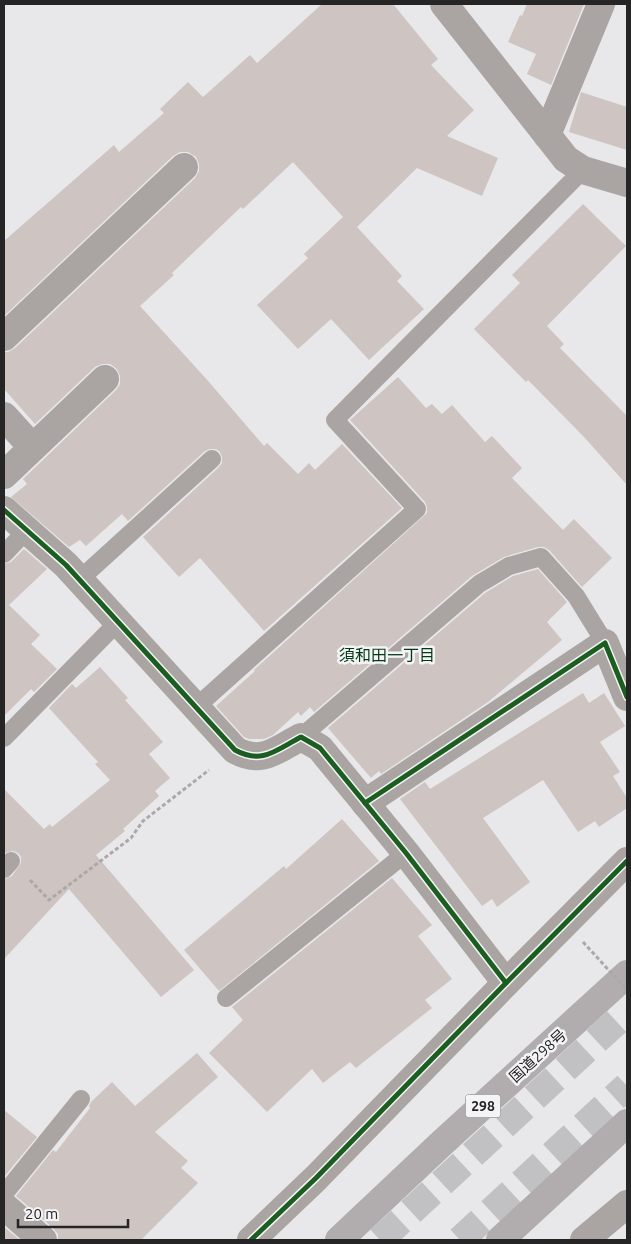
<svg xmlns="http://www.w3.org/2000/svg" width="631" height="1244" viewBox="0 0 631 1244" font-family="Ubuntu,'Noto Sans JP',sans-serif">
<rect width="100%" height="100%" fill="#e8e7e9"/>
<g fill="#cec5c2">
<polygon points="322,4 393,4 438,59 431,65 474,110 447,136 498,158 482,196 417,168 357,227 402,276 397,281 424,309 369,360 331,319 298,349 257,305 308,258 304,254 343,217 293,162 243,209 241,207 172,273 174,275 140,306 209,382 264,446 267,443 298,474 309,463 315,470 342,444 402,508 264,631 200,558 179,577 143,537 219,467 222,463 222,457 220,452 216,449 210,449 205,451 128,521 122,514 86,546 80,540 69,547 11,497 27,484 23,479 116,390 120,384 120,376 117,369 110,364 102,364 95,367 35,424 4,389 4,352 8,352 15,348 195,178 199,171 199,164 196,157 188,152 180,152 173,156 4,316 4,241 114,145 119,152 164,113 160,109 188,82 203,97 250,55 257,63"/>
<polygon points="527,4 584,4 551,85 527,74 536,54 508,42 520,15 522,16"/>
<polygon points="581,92 627,107 627,150 569,132"/>
<polygon points="583,204 626,246 547,326 564,344 560,348 627,416 627,485 584,437 528,380 526,382 474,329 520,283 512,275"/>
<polygon points="398,377 426,408 432,404 442,414 452,405 485,442 492,436 522,468 512,478 563,530 574,519 612,558 582,587 549,550 544,547 538,547 504,557 472,576 314,712 310,707 301,716 298,712 273,735 264,739 249,739 244,737 216,706 255,671 254,670 427,513 427,507 425,502 350,420"/>
<polygon points="24,549 47,569 9,605 40,635 31,644 57,669 34,692 31,689 4,716 4,564 11,562"/>
<polygon points="538,569 567,602 547,622 562,640 488,702 381,774 379,771 371,778 328,728 485,593 513,576"/>
<polygon points="100,667 128,698 125,700 163,742 149,754 170,778 155,791 159,796 123,829 125,831 96,855 194,970 161,997 69,889 4,959 4,879 12,876 21,863 21,857 18,853 13,851 4,853 4,789 44,829 50,824 52,827 110,780 95,764 98,762 49,708 72,684 76,688"/>
<polygon points="583,693 589,703 604,693 625,726 600,742 620,772 613,776 627,798 627,808 599,827 595,821 578,832 543,780 483,818 530,882 497,907 492,899 482,906 400,799 425,782 430,789"/>
<polygon points="342,819 379,861 219,991 184,950 284,866 286,869"/>
<polygon points="392,878 432,925 418,936 452,979 425,1000 432,1008 356,1068 350,1062 323,1083 312,1069 267,1112 209,1053 243,1020 232,1007"/>
<polygon points="197,1053 218,1077 155,1132 188,1161 181,1168 198,1183 141,1240 58,1240 58,1234 53,1228 16,1196 53,1150 56,1152 90,1108 89,1106 91,1102 112,1082 135,1106"/>
<polygon points="4,1110 37,1137 4,1177"/>
<polygon points="4,1227 20,1240 4,1240"/>
</g>
<g fill="none" stroke-linecap="round" stroke-linejoin="round">
<g stroke="#c1c0c2" stroke-width="28" stroke-dasharray="28 14" stroke-linecap="butt">
<polyline points="380,1240 627,1012"/>
<polyline points="460,1240 627,1086"/>
</g>
<polyline stroke="#aca8a8" stroke-width="3" stroke-dasharray="4 2.5" stroke-linecap="butt" points="30,880 49,900 131,838 143,821 209,770"/>
<g stroke="#aaa5a3" stroke-width="18">
<polyline points="4,554 26,531"/>
<polyline points="79,580 212,459"/>
<polyline points="195,708 417,509 335,420 583,170"/>
<polyline points="301,737 479,584 509,566 541,557 576,596 605,643"/>
<polyline points="4,738 118,622"/>
<polyline points="4,869 11,861"/>
<polyline points="226,998 406,853"/>
<polyline points="4,1194 81,1099"/>
</g>
<g stroke="#aaa5a3" stroke-width="28">
<polyline points="444,4 566,159 583,170 627,183"/>
<polyline points="547,135 601,4"/>
<polyline points="4,337 184,167"/>
<polyline points="4,416 32,447"/>
<polyline points="4,475 105,379"/>
<path d="M4 510 66 565 235 750C262 765 276 750 301 737L320 748 406 853 506 983"/>
<polyline points="365,803 605,643 627,697"/>
<polyline points="4,1206 43,1240"/>
<polyline points="251,1240 316,1178 506,983 627,861"/>
<polyline points="584,1240 627,1204"/>
</g>
<g stroke="#b1acad" stroke-width="28">
<polyline points="339,1240 442,1143 627,974"/>
<polyline points="500,1240 627,1123"/>
</g>
<polyline stroke="#aca8a8" stroke-width="3" stroke-dasharray="4 2.5" stroke-linecap="butt" points="583,942 627,990"/>
<defs>
<g id="cycleway">
<path d="M4 510 66 565 235 750C262 765 276 750 301 737L320 748 406 853 506 983"/>
<polyline points="365,803 605,643 627,697"/>
<polyline points="251,1240 316,1178 506,983 627,861"/>
</g>
</defs>
<use href="#cycleway" stroke="#f4f4f7" stroke-width="8"/>
<use href="#cycleway" stroke="#1b5e20" stroke-width="5"/>
</g>
<g text-anchor="middle" stroke-width="5" stroke-linejoin="round" paint-order="stroke">
<rect fill="#f4f4f7" stroke="#636365" stroke-width="1" x="465.5" y="1094.5" width="35" height="23" rx="4"/>
<g font-size="14" font-weight="bold" fill="#252526">
<text x="483" y="1111">298</text>
</g>
<g font-size="15" fill="#252526" stroke="#f4f4f7">
<text transform="translate(538 1056) rotate(-42)" y="5">国道298号</text>
</g>
<g font-size="16" fill="#043714" stroke="#f4f4f7">
<text x="387" y="661">須和田一丁目</text>
</g>
</g>
<rect width="631" height="1244" fill="none" stroke="#252526" stroke-width="10"/>
<path d="M18 1219v8h110v-8" fill="none" stroke="#252526" stroke-width="2.5"/>
<text x="25" y="1219" font-size="15" fill="#252526" stroke="#f4f4f7" stroke-width="4" paint-order="stroke">20 m</text>
</svg>
